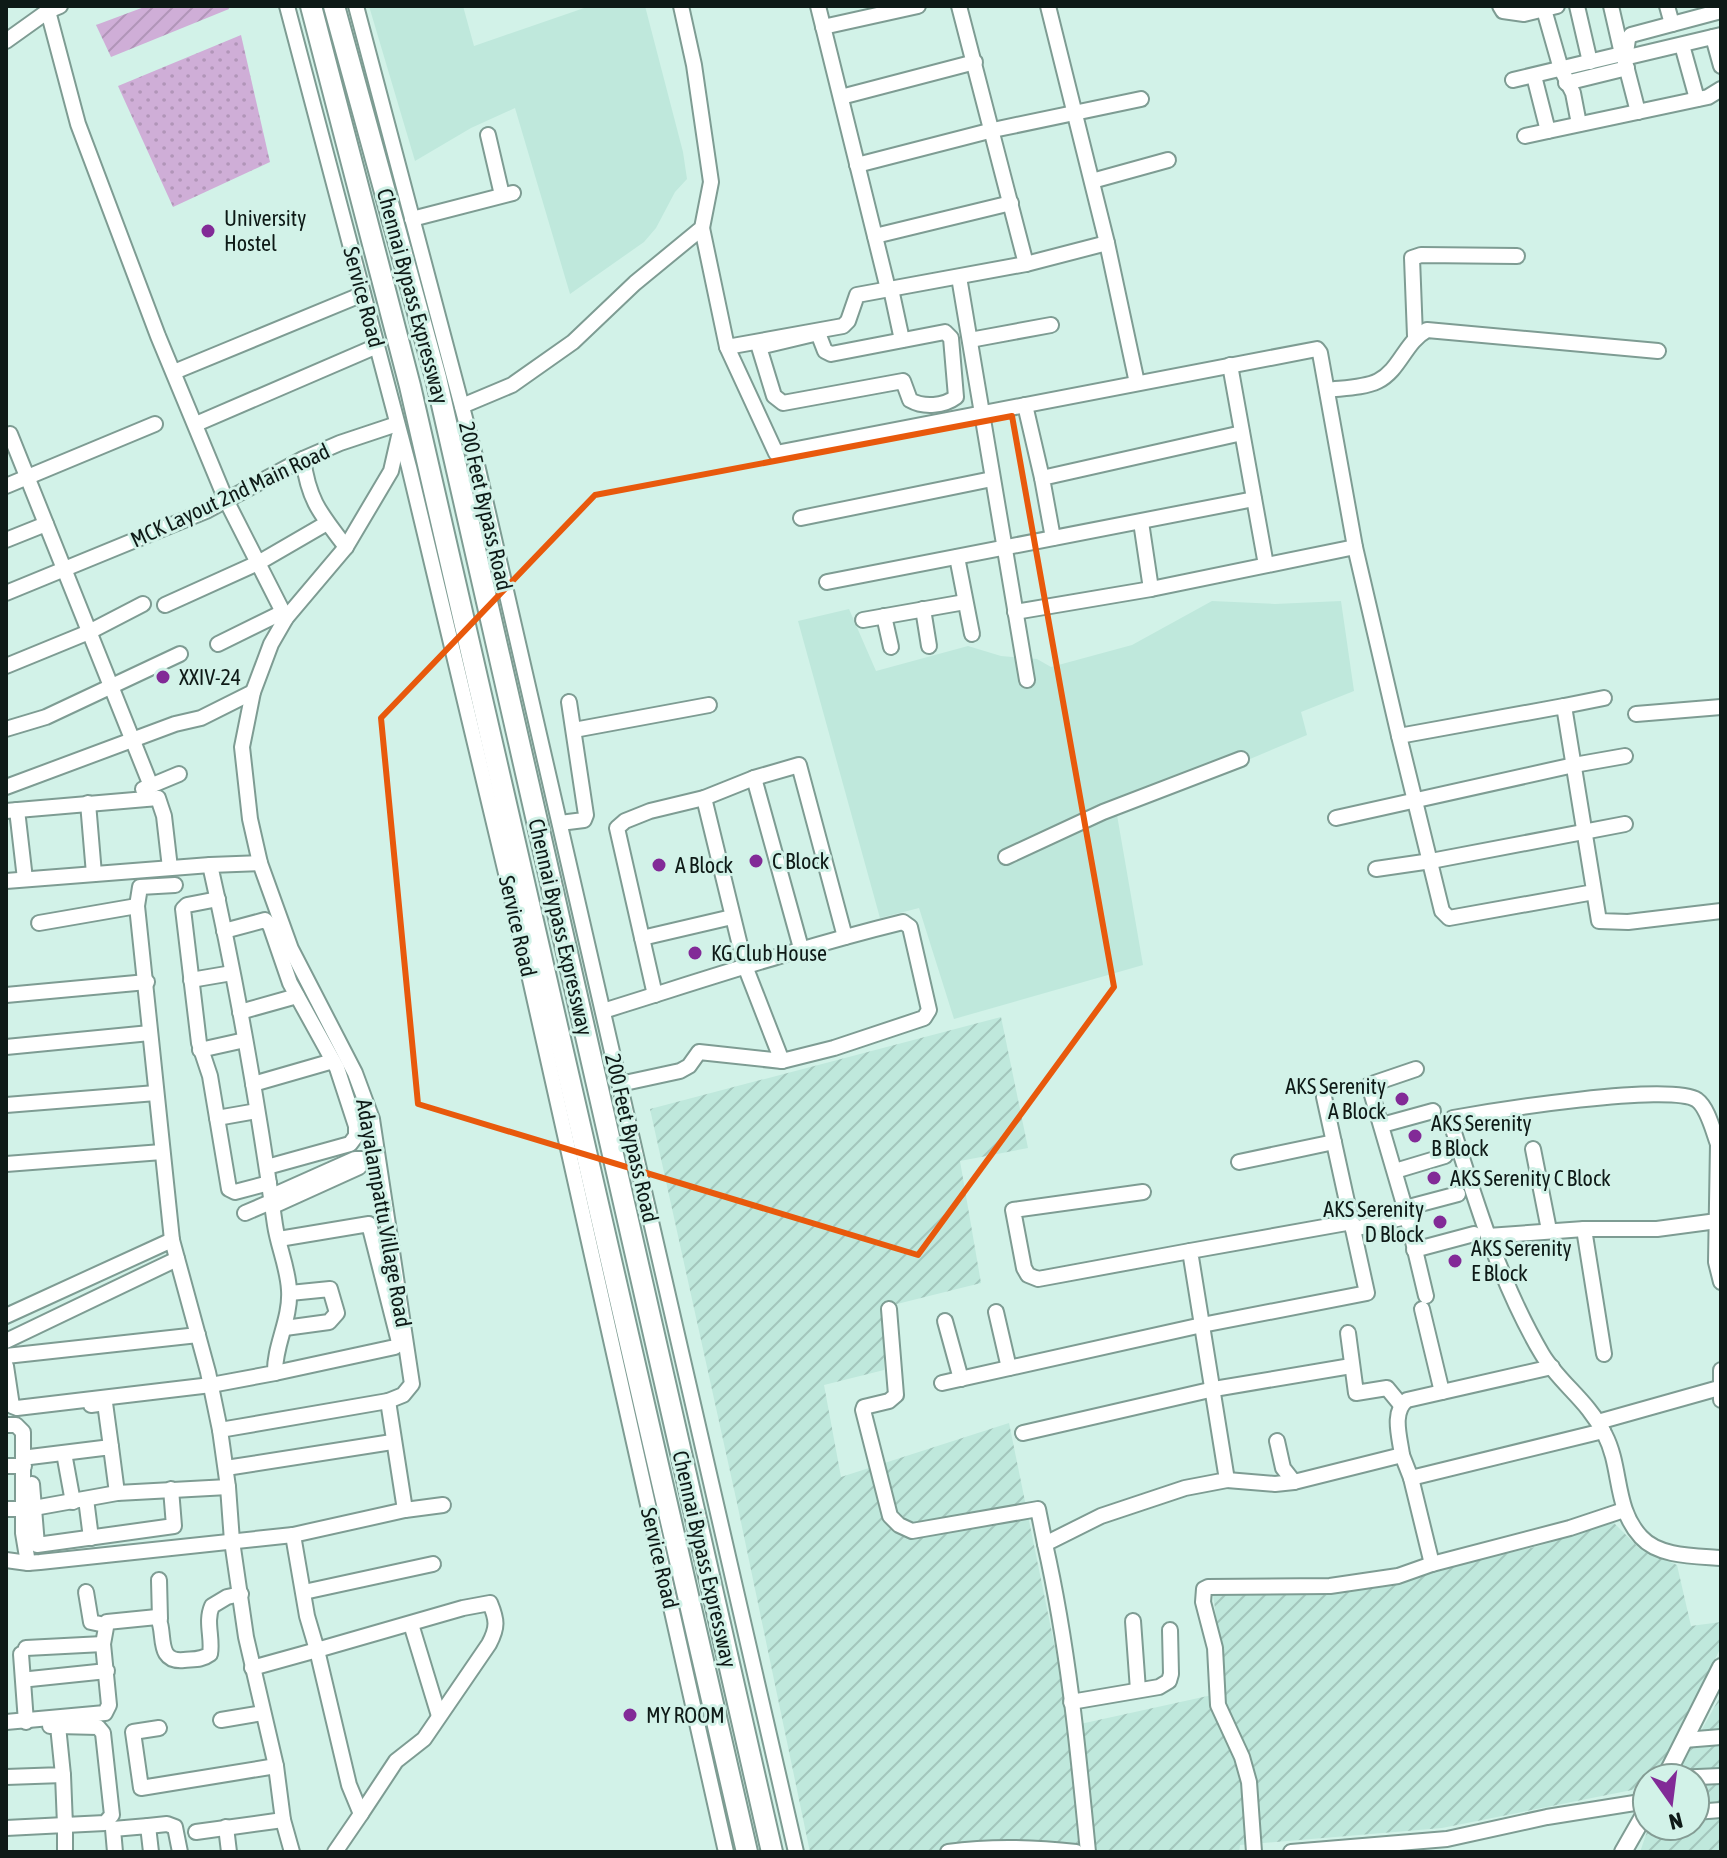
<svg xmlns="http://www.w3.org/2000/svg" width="1727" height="1858" viewBox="0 0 1727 1858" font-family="'Asap Condensed',sans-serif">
<defs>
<pattern id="industrial-furrows" width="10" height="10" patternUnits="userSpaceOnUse" patternTransform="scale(2)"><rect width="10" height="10" fill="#bfe8dc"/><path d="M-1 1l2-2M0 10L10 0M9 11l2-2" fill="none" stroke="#a3c6bc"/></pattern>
<pattern id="park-dots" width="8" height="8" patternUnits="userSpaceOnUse" patternTransform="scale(2)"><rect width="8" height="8" fill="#cfaed7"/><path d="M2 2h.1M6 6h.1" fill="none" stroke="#b195b8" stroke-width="1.8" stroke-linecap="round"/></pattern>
<pattern id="garden-furrows" width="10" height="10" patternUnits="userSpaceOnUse" patternTransform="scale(2)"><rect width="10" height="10" fill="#cfaed7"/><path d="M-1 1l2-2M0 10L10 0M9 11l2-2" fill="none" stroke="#b195b8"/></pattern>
</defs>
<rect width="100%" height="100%" fill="#d2f2e8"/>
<g fill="#bfe8dc">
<polygon points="369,6 463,6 474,46 590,6 645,6 683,152 687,179 675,192 656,228 644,242 570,294 515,108 471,128 415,161"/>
<polygon points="1212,601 1275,604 1341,601 1354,691 1301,712 1307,735 1117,815 1143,965 954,1019 919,908 880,918 798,621 849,609 876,671 968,646 1001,656 1037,659 1051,667 1132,645"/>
</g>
<g fill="url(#industrial-furrows)">
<polygon points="1001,1017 1028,1148 960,1161 981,1283 885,1307 884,1370 824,1385 841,1477 1009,1423 1071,1726 1226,1692 1213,1594 1333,1593 1539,1546 1613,1522 1639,1548 1677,1565 1691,1626 1721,1622 1721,1647 1657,1778 1647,1778 1647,1787 1442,1828 1240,1845 1239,1852 810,1852 737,1503 650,1109"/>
<polygon points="1721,1695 1721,1852 1640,1852 1649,1826 1695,1826 1695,1778 1675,1778"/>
</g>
<polygon fill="url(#park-dots)" points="241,35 270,162 173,207 118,86"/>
<polygon fill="url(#garden-furrows)" points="147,6 228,6 229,9 111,57 96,25"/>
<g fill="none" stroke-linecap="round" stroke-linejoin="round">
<defs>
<g id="minor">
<polyline points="287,6 409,467 510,890 726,1852"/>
<polyline points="356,6 475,456 796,1852"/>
<polyline points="818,6 888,289"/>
<polyline points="959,6 1026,264"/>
<polyline points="1048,6 1107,243 1137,383"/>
<polyline points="1500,6 1503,11 1524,14 1557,6"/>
<polyline points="1577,6 1590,62"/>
<polyline points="1611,6 1622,54"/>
<polyline points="1667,6 1672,24"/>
<polyline points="48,11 78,124 158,336 226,500 286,618"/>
<polyline points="1545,13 1561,69 1573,93 1579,124"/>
<polyline points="823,27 918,6"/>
<polyline points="1713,37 1721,66"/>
<polyline points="6,41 48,11 60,6"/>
<polyline points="1682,45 1697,99"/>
<polyline points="1534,76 1548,131 1708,97 1721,89"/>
<polyline points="1513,80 1626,53 1628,39 1631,35 1721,11"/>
<polyline points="1566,83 1627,68"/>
<polyline points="841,97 975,62"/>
<polyline points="1638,112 1624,58 1721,35"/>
<polyline points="488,135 502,195"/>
<polyline points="1525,136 1548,131"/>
<polyline points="857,165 993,130 1141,99"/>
<polyline points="1092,181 1168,160"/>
<polyline points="412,219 513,193"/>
<polyline points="702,228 727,347 843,326 848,321 857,295 1026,264 1107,243"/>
<polyline points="875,236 1011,203"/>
<polyline points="959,277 1027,680"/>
<polyline points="891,289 902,340"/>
<path d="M945 332 951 338 956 397C944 406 924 408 910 400L903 381 783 403 774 396 759 347 818 333 825 351 831 354Z"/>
<polyline points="1415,336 1412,258 1421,255 1517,256"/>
<polyline points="970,340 1051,325"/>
<polyline points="727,347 776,453 1317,349 1320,353 1355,547 1399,736"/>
<polyline points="1230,365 1266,565"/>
<polyline points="174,372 363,294"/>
<path d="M1327 390C1343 388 1364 388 1378 381 1400 370 1405 342 1427 330L1658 351"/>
<polyline points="1025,405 1042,478"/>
<polyline points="462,406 512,385 573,342 635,283 702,228 711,182 694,65 681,6"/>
<polyline points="196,424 377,346"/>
<polyline points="10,434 151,786"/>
<path d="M303 459C309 502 321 514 346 547"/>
<polyline points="6,486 155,424"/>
<polyline points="801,518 992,479"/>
<polyline points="1053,538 1042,478 1242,433"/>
<polyline points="6,540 46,524"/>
<polyline points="957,557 972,634"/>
<polyline points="827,582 1254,499"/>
<polyline points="1151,589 1355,547"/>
<polyline points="6,593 206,511 303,459 340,443 397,424"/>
<polyline points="165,605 258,563 327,523"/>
<polyline points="923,609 929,646"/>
<polyline points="1015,612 1151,589 1141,522"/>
<polyline points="884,616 891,647"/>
<polyline points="863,620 965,602"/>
<polyline points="218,644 281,613"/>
<polyline points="6,666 89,632 143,604"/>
<polyline points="1564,706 1604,698"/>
<polyline points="1636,714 1721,707"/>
<polyline points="6,729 46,717 180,654"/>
<polyline points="574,730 709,705"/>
<polyline points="754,778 801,948"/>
<polyline points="6,787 175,724 201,718 253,692"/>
<polyline points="143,789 179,774"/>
<polyline points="88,803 94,874"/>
<polyline points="17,810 25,879"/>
<polyline points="6,811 158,798 164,816 170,868"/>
<polyline points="1336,818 1574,765 1625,756"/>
<polyline points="560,823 584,820 586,815 569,702"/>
<polyline points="1006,857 1103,812 1241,759"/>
<polyline points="1376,869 1431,861 1625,824"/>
<polyline points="6,881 210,865"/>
<polyline points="175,885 140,887 137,906 172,1240 208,1372 220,1430"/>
<polyline points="1594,892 1449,918 1442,911 1399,736 1564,706 1599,921 1628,922 1721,911"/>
<polyline points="218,899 187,905 183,909 199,1043 210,1076 229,1189 235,1192 269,1183"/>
<polyline points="39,923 137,906"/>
<polyline points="224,931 265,920 270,925 290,983 337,1068 356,1126 356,1136 350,1144 267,1167"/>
<polyline points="642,938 732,917"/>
<polyline points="191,980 232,973"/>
<polyline points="6,995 147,982"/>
<polyline points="655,995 617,828 625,821 650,811 704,798 754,778 799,765 845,937"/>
<path d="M603 1011C703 980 801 947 903 922L910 927 929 1010 924 1018 834 1048 782 1061 745 966 704 798"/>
<polyline points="240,1012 297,996"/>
<polyline points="6,1047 150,1033"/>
<polyline points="200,1050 245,1040"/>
<polyline points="1416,1069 1369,1085 1405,1208 1426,1296"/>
<polyline points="253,1084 333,1061"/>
<polyline points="620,1084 680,1071 689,1066 699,1052 782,1061"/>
<polyline points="6,1105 156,1093"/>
<polyline points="217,1118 257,1111"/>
<polyline points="1382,1125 1433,1111"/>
<path d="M1721 1143 1718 1144C1713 1131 1708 1108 1697 1100 1671 1082 1492 1111 1453 1118L1451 1123C1476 1202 1500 1283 1542 1354 1560 1384 1588 1400 1605 1435 1622 1468 1614 1508 1641 1537 1659 1557 1695 1556 1721 1558"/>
<polyline points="1718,1144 1716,1262 1721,1282"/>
<polyline points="1533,1149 1549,1230"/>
<polyline points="1239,1162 1334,1142"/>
<polyline points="6,1164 162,1152"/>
<polyline points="1395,1171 1445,1156"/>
<polyline points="1143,1192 1013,1210 1024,1268 1028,1275 1038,1279 1190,1251"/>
<polyline points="272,1196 355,1159 363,1159 359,1167 273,1206"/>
<polyline points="1405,1208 1458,1194"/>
<polyline points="245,1213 273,1201"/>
<polyline points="1353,1229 1407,1217"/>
<polyline points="1584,1229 1604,1354"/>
<polyline points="1488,1236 1584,1229 1657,1229 1717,1221"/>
<polyline points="1414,1250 1474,1234"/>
<polyline points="889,1309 896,1395 889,1401 864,1407 863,1410 890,1516 899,1525 912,1531 1038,1509 1045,1544"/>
<polyline points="1422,1309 1442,1392"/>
<polyline points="996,1312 1009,1368"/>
<polyline points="6,1316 172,1240"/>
<polyline points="945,1321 961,1379"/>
<polyline points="285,1328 329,1322 337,1313 330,1289 290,1293"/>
<polyline points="1348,1333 1356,1393 1387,1388 1401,1405"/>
<polyline points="6,1341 177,1259"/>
<polyline points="6,1356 198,1335"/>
<path d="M6 1366 12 1406 17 1408 211 1385 275 1373C274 1346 291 1319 289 1290 288 1268 278 1246 275 1225 258 1105 237 984 210 865L260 863"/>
<polyline points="1721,1370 1721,1400"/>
<polyline points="275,1373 395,1347 399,1342 369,1224 279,1239"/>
<polyline points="942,1383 1202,1325 1367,1293 1324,1097"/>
<polyline points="91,1405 105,1403 111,1447"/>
<polyline points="1598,1422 1719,1388"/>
<polyline points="6,1425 16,1425 23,1432 23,1533 28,1563 40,1562 293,1535 405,1510 388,1401"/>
<polyline points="1023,1433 1214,1389 1351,1366"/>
<polyline points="1277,1441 1283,1468 1294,1482"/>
<polyline points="64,1453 73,1502"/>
<path d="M1402 1455C1400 1438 1391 1412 1407 1400L1552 1367"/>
<polyline points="30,1457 111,1447 117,1493"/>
<polyline points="6,1466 24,1466"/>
<polyline points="226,1468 392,1442"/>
<polyline points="1411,1478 1432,1564"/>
<polyline points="1227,1480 1275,1484 1294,1482 1402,1455 1411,1478 1603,1431"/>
<polyline points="32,1484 37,1545 174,1526 171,1489"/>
<polyline points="86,1499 91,1538"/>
<polyline points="34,1508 117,1493 228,1487"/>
<polyline points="6,1509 23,1509"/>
<polyline points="405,1510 443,1505"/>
<path d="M293 1535 307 1616 317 1650 463 1608 490 1603C497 1620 498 1627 489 1644L424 1739 396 1761 361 1814"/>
<polyline points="6,1560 28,1563"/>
<polyline points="159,1580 160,1619"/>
<polyline points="86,1592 91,1622 105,1625"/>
<polyline points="304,1592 433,1564"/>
<polyline points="1133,1621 1138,1690"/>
<polyline points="411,1624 439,1716"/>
<polyline points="26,1648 103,1644"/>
<polyline points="21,1654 26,1722"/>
<polyline points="252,1668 317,1650 349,1785 361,1814 335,1852"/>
<polyline points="30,1679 107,1671"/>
<polyline points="1071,1702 1159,1687 1169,1681 1171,1674 1170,1630"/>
<polyline points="221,1720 263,1713"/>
<path d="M6 1722 105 1713 109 1705 103 1644 107 1622 157 1617C167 1630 154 1663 184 1660 194 1659 202 1660 210 1654 213 1638 205 1622 212 1606L227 1597 241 1594"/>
<polyline points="58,1726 98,1727 103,1733 112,1815 105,1823 65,1825 63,1775"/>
<polyline points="159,1728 133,1732 141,1788 276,1766"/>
<polyline points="1684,1740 1721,1737"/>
<polyline points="6,1777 63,1775 58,1726 50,1726"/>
<polyline points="1674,1778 1721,1776"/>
<polyline points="1695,1812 1721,1810"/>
<polyline points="148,1826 167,1824 175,1827 180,1852"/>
<polyline points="226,1827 229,1852"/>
<polyline points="6,1828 65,1825 65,1852"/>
<polyline points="196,1832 283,1820"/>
<polyline points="115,1852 113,1829 148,1826 151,1852"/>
<polyline points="292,1852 283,1820 276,1766 246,1637 232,1541 228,1487 220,1430 388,1401 403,1395 412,1384 372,1119 355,1073 291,949 260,863 250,819 242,747 253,692 271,644 286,618 346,547 391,471 399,436"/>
<path d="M948 1852C991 1846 1032 1847 1076 1852"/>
<path d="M1088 1852C1078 1749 1068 1645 1045 1544L1101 1516 1185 1488 1227 1480 1190 1251 1352 1222"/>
<polyline points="1254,1852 1249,1782 1242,1757 1218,1705 1215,1648 1203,1602 1204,1589 1208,1587 1330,1586 1398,1576 1432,1564 1570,1528 1624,1510"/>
<polyline points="1291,1852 1447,1839 1547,1817 1647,1801"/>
</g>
<g id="major">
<polyline points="1665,1778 1721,1667"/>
<polyline points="1623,1852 1647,1810"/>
</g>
<g id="highway">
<polyline points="311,6 410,386 747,1852"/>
<polyline points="334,6 436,378 772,1852"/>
</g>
</defs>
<use href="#minor" stroke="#7e9c93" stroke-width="18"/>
<use href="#major" stroke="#7e9c93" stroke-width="20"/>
<use href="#highway" stroke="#7e9c93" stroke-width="24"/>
<use href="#minor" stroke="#fff" stroke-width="14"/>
<use href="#major" stroke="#fff" stroke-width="16"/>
<use href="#highway" stroke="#fff" stroke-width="20"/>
</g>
<path fill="none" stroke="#e8590c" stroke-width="6" stroke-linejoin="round" d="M1012 416 1114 987 918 1255 418 1104 381 718 595 495Z"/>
<g fill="#822a97" stroke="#d2f2e8" stroke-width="3">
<circle cx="208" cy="231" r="8"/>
<circle cx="163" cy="677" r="8"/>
<circle cx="756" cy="861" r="8"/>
<circle cx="659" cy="865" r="8"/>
<circle cx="695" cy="953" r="8"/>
<circle cx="1402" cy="1099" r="8"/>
<circle cx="1415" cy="1136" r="8"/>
<circle cx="1434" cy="1178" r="8"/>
<circle cx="1440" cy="1222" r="8"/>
<circle cx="1455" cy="1261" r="8"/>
<circle cx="630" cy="1715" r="8"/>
</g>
<g text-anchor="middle" stroke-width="6" stroke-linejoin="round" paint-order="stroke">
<g font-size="22" fill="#0e1a17" stroke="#d2f2e8" text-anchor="start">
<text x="224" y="226">University<tspan x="224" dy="25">Hostel</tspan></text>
<text x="179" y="685">XXIV-24</text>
<text x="772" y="869">C Block</text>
<text x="675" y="873">A Block</text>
<text x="711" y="961">KG Club House</text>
<text x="1386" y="1094" text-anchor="end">AKS Serenity<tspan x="1386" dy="25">A Block</tspan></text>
<text x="1431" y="1131">AKS Serenity<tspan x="1431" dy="25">B Block</tspan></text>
<text x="1450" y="1186">AKS Serenity C Block</text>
<text x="1424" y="1217" text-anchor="end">AKS Serenity<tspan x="1424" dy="25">D Block</tspan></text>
<text x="1471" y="1256">AKS Serenity<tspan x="1471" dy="25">E Block</tspan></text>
<text x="646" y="1723">MY ROOM</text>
</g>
<g font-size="22" fill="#0e1a17" stroke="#d2f2e8">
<text transform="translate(413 296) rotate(75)" y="8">Chennai Bypass Expressway</text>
<text transform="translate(364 297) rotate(75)" y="8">Service Road</text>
<text transform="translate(230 495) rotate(-25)" y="8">MCK Layout 2nd Main Road</text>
<text transform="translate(486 506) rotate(77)" y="8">200 Feet Bypass Road</text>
<text transform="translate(518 926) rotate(77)" y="8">Service Road</text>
<text transform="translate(561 927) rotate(77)" y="8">Chennai Bypass Expressway</text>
<text transform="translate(632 1138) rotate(77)" y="8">200 Feet Bypass Road</text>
<text transform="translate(384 1213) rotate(80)" y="8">Adayalampattu Village Road</text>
<text transform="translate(660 1558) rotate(77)" y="8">Service Road</text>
<text transform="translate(705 1559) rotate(77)" y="8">Chennai Bypass Expressway</text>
</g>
</g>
<rect width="1727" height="1858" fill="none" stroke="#0e1a17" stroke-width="16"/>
<g transform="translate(1671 1802) rotate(166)"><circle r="38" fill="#d2f2e8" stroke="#849c94" stroke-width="2"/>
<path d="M0-6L14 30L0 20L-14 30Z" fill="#822a97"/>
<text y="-12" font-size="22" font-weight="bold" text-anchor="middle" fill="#0e1a17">N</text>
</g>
</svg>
